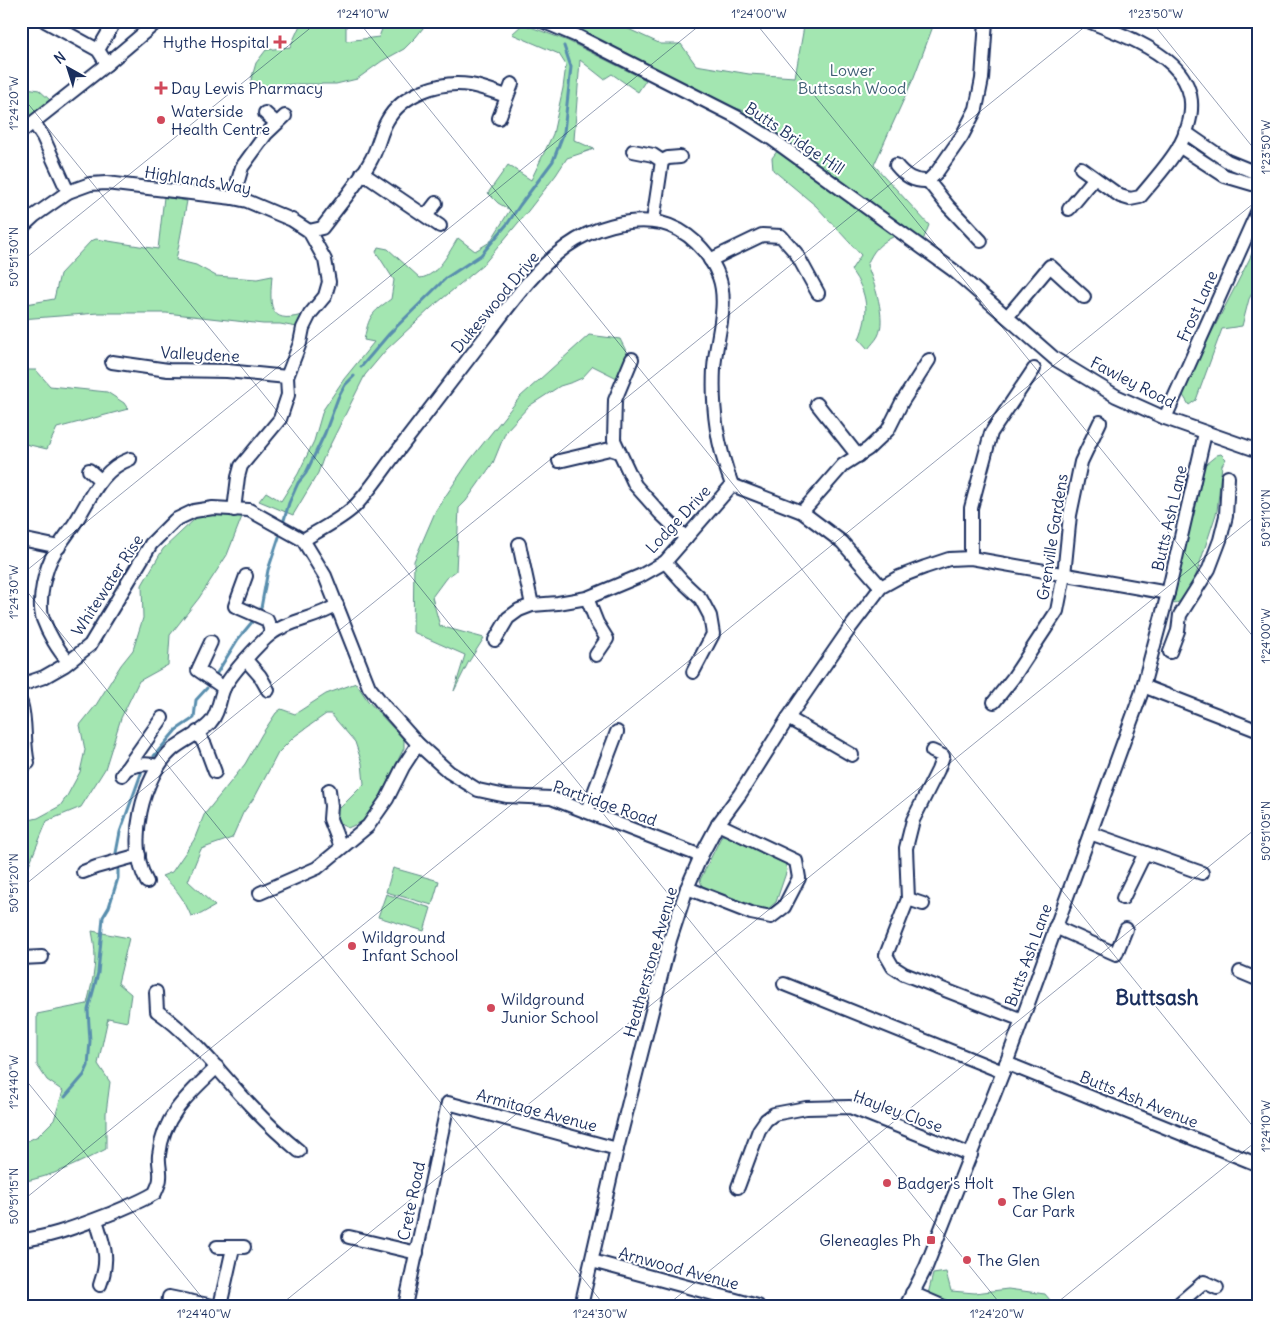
<svg xmlns="http://www.w3.org/2000/svg" width="1280" height="1327" viewBox="0 0 1280 1327" font-family="Delius,sans-serif">
<rect width="100%" height="100%" fill="#fff"/>
<filter id="ink" filterUnits="userSpaceOnUse"><feTurbulence type="fractalNoise" baseFrequency=".02" numOctaves="2"/><feDisplacementMap in="SourceGraphic" scale="10" xChannelSelector="R" yChannelSelector="G"/><feConvolveMatrix kernelMatrix="1 2 1 2 8 2 1 2 1" color-interpolation-filters="sRGB"/></filter>
<g filter="url(#ink)">
<g fill="#a3e6b1" stroke="#5f8a88">
<polygon points="302,21 346,21 346,41 379,37 385,21 433,21 423,28 416,37 404,49 382,61 357,79 336,84 295,84 249,87 256,63 266,50 290,47"/>
<polygon points="560,21 611,21 661,44 681,44 696,65 749,74 795,77 805,21 935,21 914,77 874,165 929,225 922,243 859,194 742,110 721,103 645,63"/>
<path d="M523 24 568 41 646 80 638 92 612 74 604 79 580 60 574 140 594 149 567 158 556 175 528 211 483 265 431 308 386 350 365 375 323 459 318 473 293 515 259 501 266 492 281 501 298 474 314 441 323 410 344 379 374 342 364 340C369 316 371 313 391 299L394 280 376 252 378 247 388 249 420 278C438 276 449 252 458 238L475 251 490 242 510 210 498 203 488 193 508 165 531 180 553 134 563 88 566 65 559 54 512 34Z"/>
<polygon points="21,87 39,90 50,100 21,123"/>
<path d="M778 150 895 236C880 243 873 250 867 265 874 282 887 319 878 336 876 340 871 345 868 349L859 339C870 313 868 293 851 270L861 255 816 206 773 170 772 158Z"/>
<path d="M164 197 187 201 176 260 196 265 216 276 257 279 272 276C270 303 267 325 302 315L297 327 280 324H263L166 313H98L21 319V305L54 299 60 274 91 241 96 239 158 249Z"/>
<polygon points="1259,235 1259,280 1249,299 1242,326 1222,329 1196,400 1189,405 1181,392 1250,258"/>
<polygon points="589,335 620,339 628,355 617,378 593,366 582,378 573,382 560,386 529,406 506,431 493,463 466,501 459,508 456,571 446,578 432,597 440,626 484,638 468,663 454,691 465,655 413,632 414,561 436,510 470,460 520,397"/>
<polygon points="21,370 36,370 50,386 107,392 124,403 128,409 57,428 47,449 21,443"/>
<polygon points="1221,454 1226,459 1222,465 1217,511 1194,581 1180,601 1175,604 1171,602 1201,468 1217,455"/>
<polygon points="222,508 243,514 227,555 199,598 170,635 168,665 139,681 121,718 105,769 81,807 47,821 28,867 26,905 21,905 21,822 38,818 60,806 67,796 80,772 85,750 80,725 96,705 121,665 133,650 143,618 142,585 163,549 196,518"/>
<path d="M356 683 368 701 404 740V748L374 809 363 821 348 828 338 823 336 812 364 784 362 763 355 742 331 714H326L295 736 278 753 256 795 243 813 232 838 201 849 188 881 215 906 201 914 191 916C184 899 176 888 162 876L172 872 194 840 204 815 245 764 262 734 276 713 281 709 295 714 326 694Z"/>
<polygon points="722,835 733,836 784,860 787,870 776,902 769,908 759,909 706,889 702,886 700,880"/>
<polygon points="393,868 439,881 432,905 386,892"/>
<polygon points="386,894 431,908 424,931 378,917"/>
<path d="M92 931 129 938 118 983 131 994 127 1022 108 1018 98 1064 110 1082 106 1113V1149C77 1164 54 1176 21 1182V1144L38 1136 54 1120 63 1091 47 1080 37 1065V1014L87 1004C94 975 98 960 92 931Z"/>
<polygon points="946,1272 951,1291 975,1293 1008,1289 1045,1294 1055,1306 925,1306 933,1274"/>
</g>
<g fill="none" stroke-linecap="round" stroke-linejoin="round">
<g stroke="#598eae" stroke-width="3">
<polyline points="361,367 389,334 446,278 481,255 508,223 520,205 553,161 564,132 571,67 564,46"/>
<polyline points="284,520 289,503 298,483 306,473 325,433 338,398 345,385 354,376"/>
<polyline points="261,608 268,570 279,537"/>
<polyline points="217,673 238,639 252,622"/>
<polyline points="154,756 176,730 194,718 196,700 207,688"/>
<polyline points="116,853 120,832 142,771"/>
<polyline points="65,1097 84,1075 88,1066 90,1041 88,1010 98,973 103,917 109,907 118,878 118,870"/>
</g>
<defs>
<g id="minor">
<polyline points="45,21 98,50 107,64"/>
<polyline points="542,21 577,36 737,117 772,139 953,270 1055,359 1116,396 1165,418 1259,451"/>
<polyline points="730,22 737,21"/>
<polyline points="98,50 115,21"/>
<polyline points="265,113 276,123"/>
<polyline points="499,118 512,84"/>
<polyline points="34,123 43,137 68,192"/>
<polyline points="21,132 107,64 158,21"/>
<polyline points="1185,132 1227,161 1259,174"/>
<polyline points="1179,146 1225,176 1259,186"/>
<polyline points="633,151 653,155 662,161 653,221"/>
<polyline points="662,161 668,158 680,157"/>
<path d="M896 165C905 176 914 182 928 181L937 172 962 136 976 109 982 79 986 21"/>
<path d="M1081 168 1120 196 1130 199 1140 197C1153 181 1170 163 1180 145 1220 69 1144 43 1088 21"/>
<polyline points="362,173 440,226"/>
<polyline points="928,181 948,206 981,241"/>
<polyline points="233,198 242,167 266,134 285,116"/>
<polyline points="1069,209 1094,179"/>
<polyline points="426,216 436,203"/>
<polyline points="21,228 34,216 68,192 90,184 106,183 233,198 247,201 292,220 309,231 325,260 329,282 325,296 310,314 303,328 300,343 287,377 288,395 280,419 241,466 238,477 234,510"/>
<path d="M309 231 322 228 329 219C343 200 360 181 371 160 378 148 380 133 387 121 402 94 440 80 470 85 482 87 495 92 506 96"/>
<polyline points="710,260 762,235 781,236 796,253 818,293"/>
<polyline points="1007,317 1050,266 1084,297"/>
<polyline points="632,359 615,400 614,440 635,485 660,513 686,538"/>
<polyline points="112,362 168,370 227,371 287,377"/>
<polyline points="817,404 858,456"/>
<polyline points="1165,418 1259,208"/>
<polyline points="559,461 610,449 619,452"/>
<polyline points="89,470 100,480"/>
<polyline points="802,512 843,465 868,449 888,430 902,402 929,360"/>
<polyline points="21,539 59,547"/>
<path d="M303 540C318 531 345 517 356 505 372 488 385 467 400 448 430 409 460 370 489 332 513 301 535 269 567 246 592 228 629 217 661 223 687 229 710 252 719 277 729 305 716 339 714 368 712 411 717 445 732 485L802 512 842 542 881 587"/>
<polyline points="519,544 532,605"/>
<polyline points="971,558 971,508 991,433 1034,369"/>
<polyline points="665,562 682,581 701,599 710,616 713,634 693,672"/>
<polyline points="246,576 235,606 267,620 272,633"/>
<polyline points="587,598 597,623 607,639 596,655"/>
<polyline points="495,640 508,618 519,610 532,605 558,603 587,598 642,575 665,562 732,485"/>
<polyline points="211,642 198,670 224,688"/>
<polyline points="1170,652 1178,631 1180,615 1209,569 1220,540 1226,516 1228,477"/>
<polyline points="246,660 260,676 268,690"/>
<path d="M68 661C58 650 48 633 43 619 37 602 45 567 55 552 62 540 71 530 78 518 92 495 102 469 130 459"/>
<polyline points="21,685 44,677 65,665 90,645 151,544 175,520 194,511 213,508 249,510 303,540 325,576 369,687 385,707 418,744 449,772 478,790 506,796 551,798 701,856"/>
<polyline points="1143,686 1259,731"/>
<polyline points="994,702 1013,678 1057,611 1064,575 1070,515 1081,462 1100,422"/>
<path d="M21 703C27 723 23 743 28 763"/>
<polyline points="788,718 852,755"/>
<polyline points="197,732 205,745 215,772"/>
<polyline points="932,751 943,756 938,770 913,820 906,848 908,899 886,955 893,967 904,974 1022,1020"/>
<path d="M126 769C138 764 146 763 158 766"/>
<polyline points="122,775 162,718"/>
<polyline points="329,790 331,806 330,819 341,847"/>
<polyline points="587,811 617,732"/>
<polyline points="1090,833 1202,873"/>
<polyline points="83,872 96,867 139,855"/>
<path d="M147 882C126 845 142 776 173 749 184 740 201 733 210 723 219 713 219 699 224 688 231 674 259 643 272 633 290 620 318 618 337 605"/>
<polyline points="687,888 751,913 771,917 784,907 799,878 796,861 718,824"/>
<polyline points="260,893 317,868 368,826 387,799 403,767 418,744"/>
<polyline points="1123,898 1145,853"/>
<polyline points="908,899 923,904"/>
<polyline points="1055,927 1116,954 1126,929"/>
<polyline points="21,958 42,957"/>
<polyline points="1240,972 1259,980"/>
<polyline points="784,984 1003,1072"/>
<path d="M156 992 157 1011C194 1037 221 1074 251 1106 266 1122 282 1137 299 1151"/>
<polyline points="1006,1063 1259,1165"/>
<polyline points="738,1187 759,1130 766,1120 774,1114 806,1108 850,1107 971,1155"/>
<path d="M96 1220C104 1246 110 1258 100 1285"/>
<polyline points="349,1237 417,1253"/>
<path d="M21 1240C53 1237 80 1225 110 1214 126 1207 140 1202 155 1193 157 1188 160 1183 160 1178 161 1171 158 1163 159 1155 163 1115 190 1093 217 1067"/>
<polyline points="217,1247 244,1247"/>
<polyline points="592,1261 758,1306"/>
<polyline points="912,1293 942,1306"/>
<polyline points="168,1306 169,1297 213,1306"/>
<polyline points="220,1306 233,1248"/>
<polyline points="405,1306 448,1103 617,1149"/>
<polyline points="581,1306 617,1149 670,940 687,888 701,856 718,824 740,794 788,718 850,628 881,587 899,577 925,567 949,559 971,558 1168,593"/>
<polyline points="906,1306 926,1267 1003,1072 1141,694 1168,593 1205,433"/>
<polyline points="1176,1306 1204,1282 1217,1288"/>
</g>
</defs>
<use href="#minor" stroke="#1b2f5e" stroke-width="16"/>
<use href="#minor" stroke="#fff" stroke-width="12"/>
</g>
</g>
<path fill="none" stroke="#1b2f5e" stroke-width="1" stroke-opacity="0.45" d="M358 21 1259 1134M754 21 1259 644M1151 21 1259 155M21 95 1002 1306M21 262 319 21M21 575 705 21M21 584 605 1306M21 888 1092 21M21 1074 209 1306M21 1202 1259 199M279 1306 1259 513M666 1306 1259 826M1053 1306 1259 1139"/>
<g fill="#d1495b" stroke="#fff" stroke-width="2">
<path d="M277.5 34.5h5v5h5v5h-5v5h-5v-5h-5v-5h5z"/>
<path d="M158.5 80.5h5v5h5v5h-5v5h-5v-5h-5v-5h5z"/>
<circle cx="161" cy="120" r="5"/>
<circle cx="352" cy="946" r="5"/>
<circle cx="491" cy="1008" r="5"/>
<circle cx="887" cy="1183" r="5"/>
<circle cx="1002" cy="1202" r="5"/>
<rect x="926" y="1235" width="10" height="10" rx="2.5"/>
<circle cx="967" cy="1260" r="5"/>
</g>
<g text-anchor="middle" stroke-width="4" stroke-linejoin="round" paint-order="stroke">
<g font-size="16" fill="#1b2f5e" stroke="#fff" text-anchor="start">
<text x="269" y="48" text-anchor="end">Hythe Hospital</text>
<text x="171" y="94">Day Lewis Pharmacy</text>
<text x="171" y="117">Waterside<tspan x="171" dy="18">Health Centre</tspan></text>
<text x="362" y="943">Wildground<tspan x="362" dy="18">Infant School</tspan></text>
<text x="501" y="1005">Wildground<tspan x="501" dy="18">Junior School</tspan></text>
<text x="897" y="1189">Badger's Holt</text>
<text x="1012" y="1199">The Glen<tspan x="1012" dy="18">Car Park</tspan></text>
<text x="921" y="1246" text-anchor="end">Gleneagles Ph</text>
<text x="977" y="1266">The Glen</text>
</g>
<g font-size="16" fill="#3d5d73" stroke="#fff">
<text x="852" y="76">Lower<tspan x="852" dy="18">Buttsash Wood</tspan></text>
</g>
<g font-size="16" fill="#1b2f5e" stroke="#fff">
<text transform="translate(795 138) rotate(34)" y="6">Butts Bridge Hill</text>
<text transform="translate(198 180) rotate(9)" y="6">Highlands Way</text>
<text transform="translate(495 302) rotate(-50)" y="6">Dukeswood Drive</text>
<text transform="translate(1197 306) rotate(-66)" y="6">Frost Lane</text>
<text transform="translate(200 354) rotate(3)" y="6">Valleydene</text>
<text transform="translate(1133 382) rotate(27)" y="6">Fawley Road</text>
<text transform="translate(1169 518) rotate(-77)" y="6">Butts Ash Lane</text>
<text transform="translate(678 519) rotate(-47)" y="6">Lodge Drive</text>
<text transform="translate(1052 537) rotate(-81)" y="6">Grenville Gardens</text>
<text transform="translate(107 585) rotate(-57)" y="6">Whitewater Rise</text>
<text transform="translate(605 803) rotate(19)" y="6">Partridge Road</text>
<text transform="translate(1028 955) rotate(-70)" y="6">Butts Ash Lane</text>
<text transform="translate(650 962) rotate(-74)" y="6">Heatherstone Avenue</text>
<text transform="translate(1139 1099) rotate(22)" y="6">Butts Ash Avenue</text>
<text transform="translate(537 1110) rotate(15)" y="6">Armitage Avenue</text>
<text transform="translate(898 1111) rotate(20)" y="6">Hayley Close</text>
<text transform="translate(411 1201) rotate(-78)" y="6">Crete Road</text>
<text transform="translate(679 1268) rotate(15)" y="6">Arnwood Avenue</text>
</g>
<g font-size="21" font-weight="bold" fill="#1b2f5e" stroke="#fff">
<text x="1157" y="1005">Buttsash</text>
</g>
</g>
<rect width="1280" height="1327" fill="none" stroke="#fff" stroke-width="55"/>
<g transform="translate(68 68) rotate(321)" stroke="#ffffff" stroke-width="4" paint-order="stroke">
<path d="M0-4L9 19L0 12L-9 19Z" fill="#1b2f5e"/>
<text y="-8" font-size="14" font-weight="bold" text-anchor="middle" fill="#1b2f5e">N</text>
</g>
<rect x="28" y="28" width="1224" height="1272" fill="none" stroke="#1b2f5e" stroke-width="2"/>
<g font-size="12" text-anchor="middle" fill="#1b2f5e">
<text x="363" y="18">1°24'10"W</text>
<text x="759" y="18">1°24'00"W</text>
<text x="1156" y="18">1°23'50"W</text>
<text transform="translate(14 103) rotate(-90)" y="4">1°24'20"W</text>
<text transform="translate(1266 147) rotate(-90)" y="4">1°23'50"W</text>
<text transform="translate(14 257) rotate(-90)" y="4">50°51'30"N</text>
<text transform="translate(1266 518) rotate(-90)" y="4">50°51'10"N</text>
<text transform="translate(14 592) rotate(-90)" y="4">1°24'30"W</text>
<text transform="translate(1266 636) rotate(-90)" y="4">1°24'00"W</text>
<text transform="translate(1266 831) rotate(-90)" y="4">50°51'05"N</text>
<text transform="translate(14 883) rotate(-90)" y="4">50°51'20"N</text>
<text transform="translate(14 1082) rotate(-90)" y="4">1°24'40"W</text>
<text transform="translate(1266 1126) rotate(-90)" y="4">1°24'10"W</text>
<text transform="translate(14 1196) rotate(-90)" y="4">50°51'15"N</text>
<text x="204" y="1318">1°24'40"W</text>
<text x="600" y="1318">1°24'30"W</text>
<text x="997" y="1318">1°24'20"W</text>
</g>
</svg>
